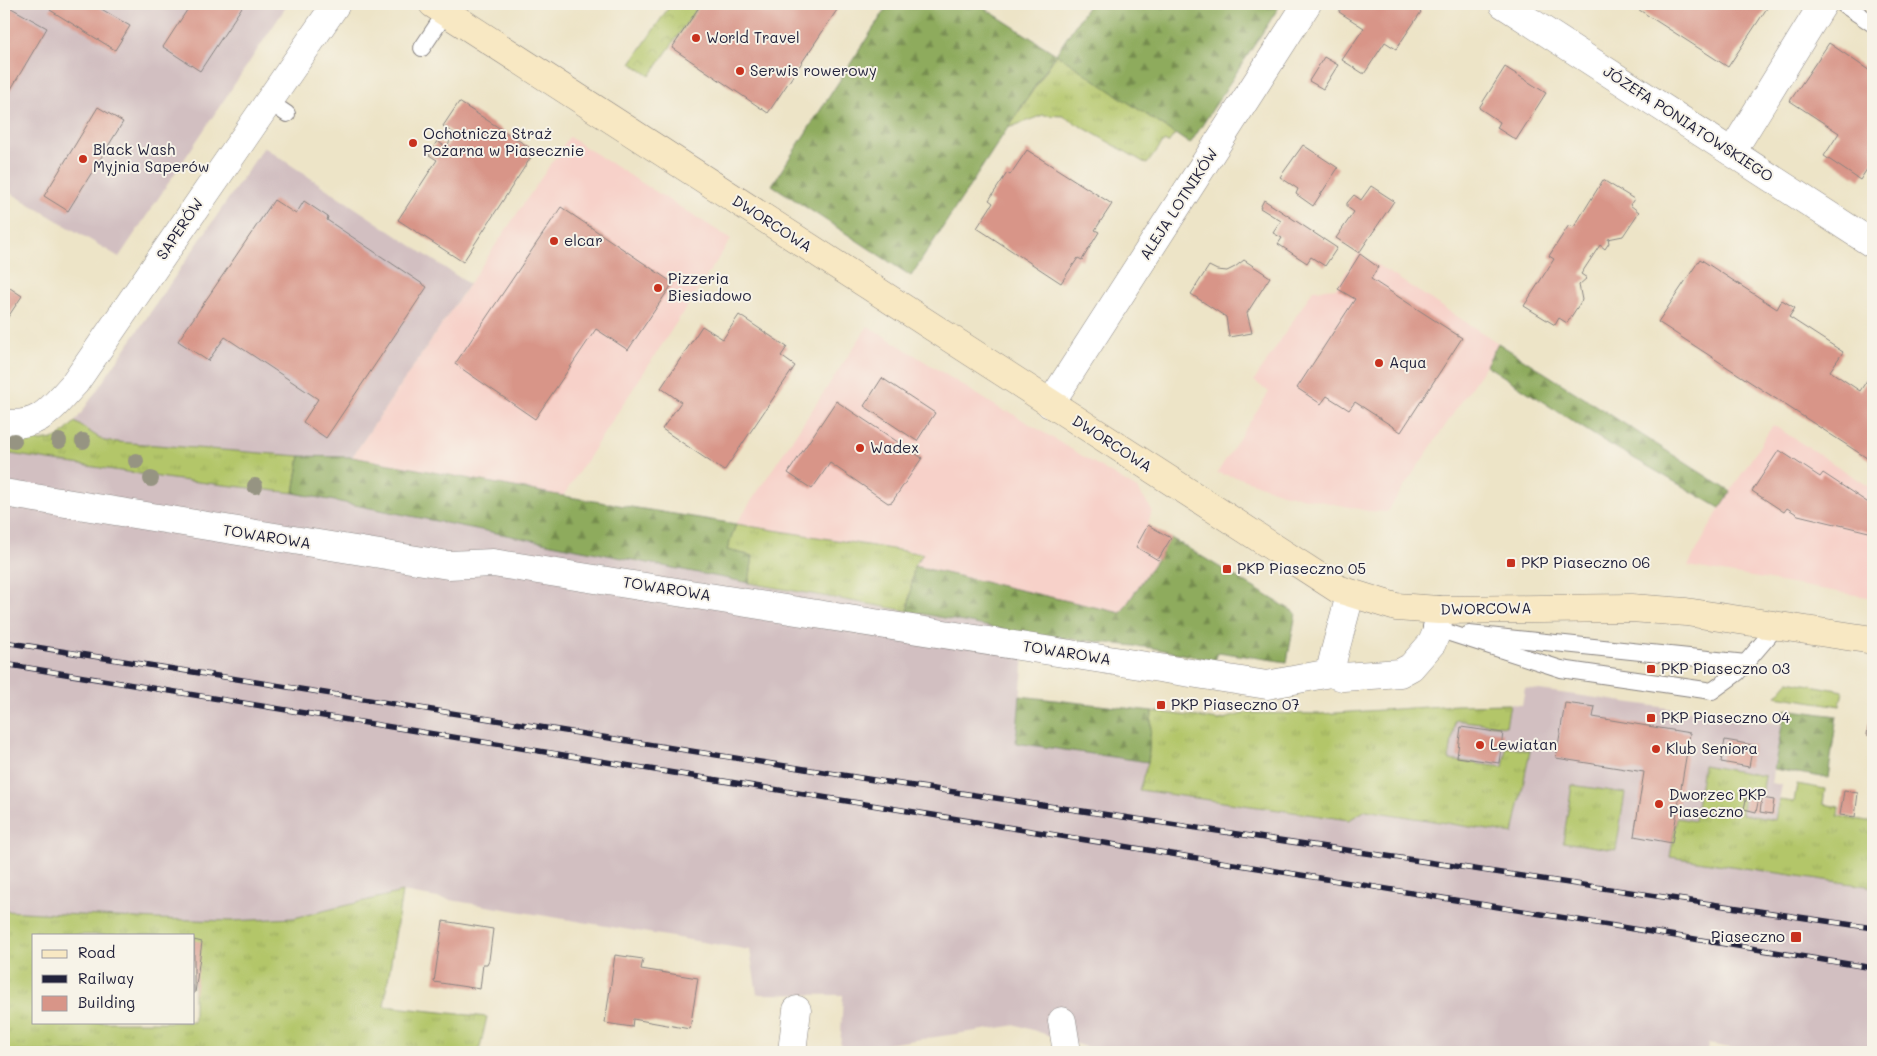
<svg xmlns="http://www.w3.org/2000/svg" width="1877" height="1056" viewBox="0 0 1877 1056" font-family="Mali,sans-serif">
<defs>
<pattern id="grass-tufts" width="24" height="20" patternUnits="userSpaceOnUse" patternTransform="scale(1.25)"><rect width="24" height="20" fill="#b3c669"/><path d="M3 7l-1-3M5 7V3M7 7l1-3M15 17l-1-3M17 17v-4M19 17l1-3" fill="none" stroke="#9aaa5c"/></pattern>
<pattern id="forest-firs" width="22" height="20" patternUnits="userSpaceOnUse" patternTransform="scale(1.25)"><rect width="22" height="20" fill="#8eab5d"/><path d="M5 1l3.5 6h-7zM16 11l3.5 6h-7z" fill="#748b4e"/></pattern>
<pattern id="park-crowns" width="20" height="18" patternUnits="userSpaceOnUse" patternTransform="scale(1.25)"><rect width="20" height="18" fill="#b3c669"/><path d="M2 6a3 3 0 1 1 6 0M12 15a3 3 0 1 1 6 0" fill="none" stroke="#9aaa5c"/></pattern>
</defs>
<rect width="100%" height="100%" fill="#f7f3e8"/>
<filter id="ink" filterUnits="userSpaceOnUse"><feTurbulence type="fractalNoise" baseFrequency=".02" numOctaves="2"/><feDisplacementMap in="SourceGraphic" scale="10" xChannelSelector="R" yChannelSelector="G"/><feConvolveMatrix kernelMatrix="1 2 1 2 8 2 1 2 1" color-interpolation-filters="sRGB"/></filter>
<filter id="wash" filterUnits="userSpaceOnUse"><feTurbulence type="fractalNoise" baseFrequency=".0096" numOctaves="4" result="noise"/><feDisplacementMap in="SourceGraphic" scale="20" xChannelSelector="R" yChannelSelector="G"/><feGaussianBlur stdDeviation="1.12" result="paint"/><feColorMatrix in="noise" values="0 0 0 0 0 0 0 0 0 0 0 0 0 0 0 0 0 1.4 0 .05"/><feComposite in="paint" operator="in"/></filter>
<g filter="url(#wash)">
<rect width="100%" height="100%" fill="#ede4c7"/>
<g fill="#f7d1c9">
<polygon points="569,137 731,239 563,496 352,457"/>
<polygon points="1359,253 1498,343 1486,365 1387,512 1368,511 1282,493 1240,478 1217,473 1269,392 1254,381 1313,290 1336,288"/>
<polygon points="868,326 1007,413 1008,411 1137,489 1152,510 1148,525 1136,547 1158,560 1121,614 914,566 922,553 736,524"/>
<polygon points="1773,425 1873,489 1873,598 1688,566 1720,508"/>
</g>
<g fill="#d2bfc1">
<polygon points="4,4 288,4 119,257 4,189"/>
<polygon points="264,147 469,284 352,457 300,456 104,441 75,422"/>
<polygon points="4,453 172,479 294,493 749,583 1026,634 1016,742 1148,762 1139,790 1349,820 1366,810 1513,834 1530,751 1504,767 1449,761 1455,720 1506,726 1510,704 1522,705 1525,688 1782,724 1771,783 1782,785 1775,821 1742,814 1744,792 1765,776 1694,821 1670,856 1873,887 1873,1052 1753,1052 1708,1044 1707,1052 1101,1052 1017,1025 840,1051 843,995 757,994 750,950 402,892 294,918 231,921 155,919 4,911"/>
</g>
<g fill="url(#grass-tufts)" stroke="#6a7452" fill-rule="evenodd">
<polygon points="1057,54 1175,134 1168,143 1164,141 1147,164 1063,116 1043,115 1008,128"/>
<polygon points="75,422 104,441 300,456 294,493 172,479 4,453 4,435 41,441 58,438"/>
<polygon points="736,524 923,554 914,566 908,611 749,583 753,556 727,550"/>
<polygon points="1789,681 1843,691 1840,706 1776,696"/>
<polygon points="1510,704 1506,726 1455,720 1449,760 1503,767 1506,747 1530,751 1513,834 1366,810 1349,820 1139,790 1148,762 1152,711 1219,720 1247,713 1320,714 1457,705"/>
<polygon points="1703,765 1765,776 1762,795 1744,792 1742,814 1775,820 1779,800 1794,802 1797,784 1825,789 1823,804 1839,807 1838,816 1873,822 1873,887 1670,857 1677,818 1695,821"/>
<polygon points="1572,785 1625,793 1616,850 1563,842"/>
<path d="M402 892 384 1006 487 1017 479 1052H4V911L156 919 231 921 294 918ZM34 935H194V1022H34Z"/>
</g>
<g fill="url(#forest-firs)" stroke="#58664c">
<polygon points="889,4 978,4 1056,54 1089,4 1281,4 1190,144 1056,54 911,276 772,185"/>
<polygon points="1498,343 1731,492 1720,508 1597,437 1486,365"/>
<polygon points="300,456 352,457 563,496 736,524 727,550 753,556 749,583 294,493"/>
<polygon points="1171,538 1296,613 1287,662 1218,652 1215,661 1153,648 1026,634 908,611 914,566 1121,613"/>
<polygon points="1020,696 1152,711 1148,762 1016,743"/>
<polygon points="1785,709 1837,716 1828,778 1774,769"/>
</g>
<polygon fill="url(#park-crowns)" stroke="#6a7452" points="671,4 700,4 650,76 631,63"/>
<g id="blocks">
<g fill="#d89588">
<polygon points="4,4 47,28 4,101"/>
<polygon points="54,4 93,4 130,26 115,50 50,10"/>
<polygon points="191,4 244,4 200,71 163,47"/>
<polygon points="701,4 841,4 768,113 672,48"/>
<polygon points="1344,4 1408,4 1421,12 1396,49 1385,42 1364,74 1342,60 1364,28 1339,12"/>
<polygon points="1630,4 1760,4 1767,8 1728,67"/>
<polygon points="1829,43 1873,73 1873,160 1860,180 1824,156 1839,133 1790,101"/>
<polygon points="1324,57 1338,65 1323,89 1309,81"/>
<polygon points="1505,67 1546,93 1516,140 1497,128 1500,122 1479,108"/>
<polygon points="459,102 535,151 463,262 398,220 437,160 429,155 437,141 446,147 455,134 443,126"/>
<polygon points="98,107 123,122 68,211 44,196"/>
<polygon points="1303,145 1338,168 1313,206 1296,194 1298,189 1280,177"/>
<polygon points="1027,150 1112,204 1095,230 1099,232 1082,260 1078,258 1061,283 977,228 993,203 989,200 1007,173 1010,175"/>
<polygon points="1603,180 1634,199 1630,205 1639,212 1623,236 1608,239 1609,243 1605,249 1600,245 1581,274 1587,278 1579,285 1582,300 1567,323 1559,318 1555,325 1524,306 1554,259 1549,256 1569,225 1574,227"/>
<polygon points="1371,186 1394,201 1359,253 1336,238 1354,212 1347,207 1347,203 1354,195 1361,200"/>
<polygon points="274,200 296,214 304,201 328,217 327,220 427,287 326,438 303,422 318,399 225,337 208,361 178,341"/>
<polygon points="1264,200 1337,248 1325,266 1311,257 1307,263 1278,244 1282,238 1273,233 1281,221 1260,208"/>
<polygon points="561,207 673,283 628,350 596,329 535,419 455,364"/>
<polygon points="1360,254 1378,267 1371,279 1462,338 1401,432 1355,402 1349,410 1327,396 1321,404 1297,388 1355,299 1338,289"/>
<polygon points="1700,259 1777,309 1782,300 1795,308 1789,317 1843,352 1830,371 1860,391 1873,371 1873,462 1658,322"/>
<polygon points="1244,260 1270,277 1247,313 1252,333 1229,337 1226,317 1191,294 1209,266 1217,270 1227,271 1235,267"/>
<polygon points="4,284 22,296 4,323"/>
<polygon points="739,315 787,347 781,356 795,366 724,471 662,429 681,402 661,388 702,326 723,339"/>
<polygon points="882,378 935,413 917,441 864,406"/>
<polygon points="836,401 922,458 892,502 888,503 830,463 812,489 788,473"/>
<polygon points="1779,450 1820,477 1823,473 1873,506 1873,533 1798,515 1787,508 1784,512 1752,491"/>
<polygon points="1148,525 1171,538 1158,560 1136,547"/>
<polygon points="1565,703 1595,707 1593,717 1690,733 1672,843 1634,836 1644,772 1556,758"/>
<polygon points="1872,703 1873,703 1873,736 1867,735"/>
<polygon points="1461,727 1503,733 1499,763 1457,757"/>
<polygon points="1725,740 1753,745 1749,767 1721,762"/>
<polygon points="1844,791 1858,793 1855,817 1840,815"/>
<polygon points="1747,795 1759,798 1756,812 1744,809"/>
<polygon points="1762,798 1774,800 1772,814 1760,812"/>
<polygon points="443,921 493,929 489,960 487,964 483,964 480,989 434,982"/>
<polygon points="194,940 202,942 195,993 194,993"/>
<polygon points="615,955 643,959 641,969 698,978 690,1029 633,1019 632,1027 605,1023"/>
</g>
</g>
</g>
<g filter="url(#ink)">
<use href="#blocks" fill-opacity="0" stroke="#888381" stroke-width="1"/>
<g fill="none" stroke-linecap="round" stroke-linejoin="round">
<defs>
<g id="lane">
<polyline points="1843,4 1873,24"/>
<polyline points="422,48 446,12"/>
<polyline points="268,101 287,114"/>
<polyline points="1431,627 1561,669 1712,691 1737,673 1778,625"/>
<polyline points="1469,634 1746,663"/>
</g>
<g id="street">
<polyline points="1503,4 1873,244"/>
<polyline points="1732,152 1823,4"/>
<polyline points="1050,404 1307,4"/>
<path d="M4 423C41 428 52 407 75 383L336 4"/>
<polyline points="4,493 448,565 493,563 1267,685 1330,673 1343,677 1400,673 1411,667 1432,643 1437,631 1439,610"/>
<path d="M1330 673C1335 646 1344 621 1350 594"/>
<polyline points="1062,1021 1067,1052"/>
<polyline points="792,1052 797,1010"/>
</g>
<polyline id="secondary" points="433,4 1338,589 1396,607 1439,610 1631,608 1686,612 1873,640"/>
</defs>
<use href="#lane" stroke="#888381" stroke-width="18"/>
<use href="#street" stroke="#888381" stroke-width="29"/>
<use href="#secondary" stroke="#888381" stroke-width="29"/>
<use href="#lane" stroke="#fff" stroke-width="16"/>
<use href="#street" stroke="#fff" stroke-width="28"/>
<use href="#secondary" stroke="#f8e8c3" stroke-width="28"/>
<defs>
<g id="rail">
<polyline points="4,642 880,781 1873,928"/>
<polyline points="4,664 1873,968"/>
</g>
</defs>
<use href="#rail" stroke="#22223b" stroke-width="5.5"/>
<use href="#rail" stroke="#f7f3e8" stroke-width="4" stroke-dasharray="11" stroke-linecap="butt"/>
</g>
<g fill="#969482">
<circle cx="14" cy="441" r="8"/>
<circle cx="59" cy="441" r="8"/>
<circle cx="83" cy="441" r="8"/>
<circle cx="136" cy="461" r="8"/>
<circle cx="151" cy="479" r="8"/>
<circle cx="255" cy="486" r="8"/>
</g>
</g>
<g fill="#c8321e" stroke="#f7f3e8" stroke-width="2">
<circle cx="696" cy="38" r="5"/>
<circle cx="740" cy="71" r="5"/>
<circle cx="413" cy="143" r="5"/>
<circle cx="83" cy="159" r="5"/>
<circle cx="554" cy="241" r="5"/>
<circle cx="658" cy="288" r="5"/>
<circle cx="1379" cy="363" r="5"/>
<circle cx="860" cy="448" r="5"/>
<rect x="1506" y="558" width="10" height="10" rx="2.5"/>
<rect x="1222" y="564" width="10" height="10" rx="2.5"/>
<rect x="1646" y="664" width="10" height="10" rx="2.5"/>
<rect x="1156" y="700" width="10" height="10" rx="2.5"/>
<rect x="1646" y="713" width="10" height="10" rx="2.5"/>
<circle cx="1480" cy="745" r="5"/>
<circle cx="1656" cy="749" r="5"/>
<circle cx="1659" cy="804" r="5"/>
<rect x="1790" y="931" width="12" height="12" rx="2.5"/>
</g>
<g text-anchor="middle" stroke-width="4" stroke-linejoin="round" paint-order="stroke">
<g font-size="15" fill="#22223b" stroke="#f7f3e8" text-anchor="start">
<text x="706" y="43">World Travel</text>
<text x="750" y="76">Serwis rowerowy</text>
<text x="423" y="139">Ochotnicza Straż<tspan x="423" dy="17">Pożarna w Piasecznie</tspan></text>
<text x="93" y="155">Black Wash<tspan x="93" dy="17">Myjnia Saperów</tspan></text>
<text x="564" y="246">elcar</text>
<text x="668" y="284">Pizzeria<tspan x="668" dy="17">Biesiadowo</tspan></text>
<text x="1389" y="368">Aqua</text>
<text x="870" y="453">Wadex</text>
<text x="1521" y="568">PKP Piaseczno 06</text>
<text x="1237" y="574">PKP Piaseczno 05</text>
<text x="1661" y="674">PKP Piaseczno 03</text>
<text x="1171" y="710">PKP Piaseczno 07</text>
<text x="1661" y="723">PKP Piaseczno 04</text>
<text x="1490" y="750">Lewiatan</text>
<text x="1666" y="754">Klub Seniora</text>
<text x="1669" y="800">Dworzec PKP<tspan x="1669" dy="17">Piaseczno</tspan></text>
<text x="1785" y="942" text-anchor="end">Piaseczno</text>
</g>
<g font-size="15" fill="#22223b" stroke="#f7f3e8">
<text transform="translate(1688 124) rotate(33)" y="5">JÓZEFA PONIATOWSKIEGO</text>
<text transform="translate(1179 204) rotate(-57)" y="5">ALEJA LOTNIKÓW</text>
<text transform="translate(772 224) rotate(33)" y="5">DWORCOWA</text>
<text transform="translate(180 229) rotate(-56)" y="5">SAPERÓW</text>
<text transform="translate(1112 444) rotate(33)" y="5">DWORCOWA</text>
<text transform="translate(267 537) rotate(9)" y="5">TOWAROWA</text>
<text transform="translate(667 589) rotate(9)" y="5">TOWAROWA</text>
<text transform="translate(1486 609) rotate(-1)" y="5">DWORCOWA</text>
<text transform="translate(1067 653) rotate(9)" y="5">TOWAROWA</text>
</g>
</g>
<rect width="1877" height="1056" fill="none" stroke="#f7f3e8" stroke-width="20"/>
<rect x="32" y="934" width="162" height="90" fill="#f7f3e8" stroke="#a29fa3"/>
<rect x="42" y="950" width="25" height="8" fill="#f8e8c3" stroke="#a29fa3"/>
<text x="78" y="958" font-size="15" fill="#22223b">Road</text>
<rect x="42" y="975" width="25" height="8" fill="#22223b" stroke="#a29fa3"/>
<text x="78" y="984" font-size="15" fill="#22223b">Railway</text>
<rect x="42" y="996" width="25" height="15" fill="#d89588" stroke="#a29fa3"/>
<text x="78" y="1008" font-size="15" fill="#22223b">Building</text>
</svg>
